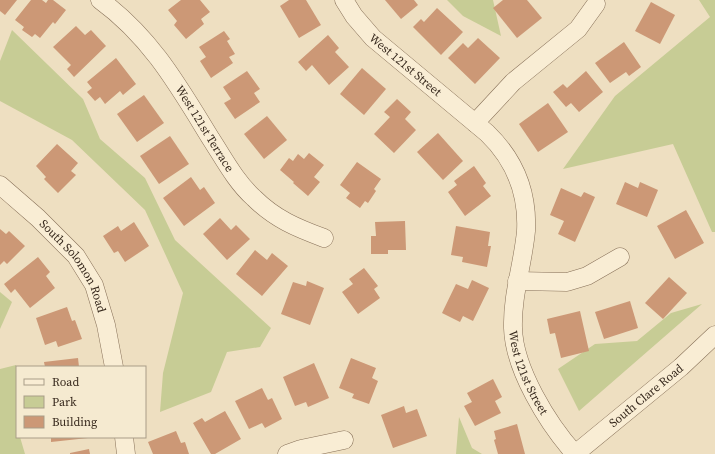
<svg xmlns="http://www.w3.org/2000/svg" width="715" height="454" viewBox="0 0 715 454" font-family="'Source Serif 4',serif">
<rect width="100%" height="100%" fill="#eedfc1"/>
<g fill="#c7cc95">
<polygon points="447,0 493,0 501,36 463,16"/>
<polygon points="699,0 715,0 715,232 712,232 673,144 563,169 615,96 710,17"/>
<polygon points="12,30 83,99 100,139 145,178 175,240 271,328 260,347 227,352 211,392 160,412 163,373 183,293 145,210 72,140 0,101 0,61"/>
<polygon points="0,292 12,302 0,329"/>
<polygon points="702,304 579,411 558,369 595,344 637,341 671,313"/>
<polygon points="16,365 17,437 20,437 25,454 0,454 0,369"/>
<polygon points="459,417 472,448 482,454 456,454"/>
</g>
<g fill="#cc9876">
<polygon points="0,0 17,0 5,15 0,11"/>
<polygon points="31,0 42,0 46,3 48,0 53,0 66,10 55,24 53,22 40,38 35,34 32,37 22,30 24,27 15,20"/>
<polygon points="181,0 200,0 210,12 201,19 204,24 186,39 174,25 177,21 168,10"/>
<polygon points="289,0 306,0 321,25 299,38 280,6"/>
<polygon points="385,0 414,0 418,5 401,19"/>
<polygon points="503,0 527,0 542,18 517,38 493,8"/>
<polygon points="651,2 675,15 660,44 635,31"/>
<polygon points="437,8 463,32 441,55 413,27 421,19 424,22"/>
<polygon points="76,26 85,35 91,30 106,46 74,77 67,69 71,65 53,47"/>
<polygon points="224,31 230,39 227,41 235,54 229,57 233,63 211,78 200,61 206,57 199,47"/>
<polygon points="328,35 339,48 335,52 349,67 329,85 312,65 306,71 298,62"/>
<polygon points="478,38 500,58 475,84 448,58 463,43 468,48"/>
<polygon points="624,42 641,67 629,76 626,72 610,83 595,63"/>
<polygon points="116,58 136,84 123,95 120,91 105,104 100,97 95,101 87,92 92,88 87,82"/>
<polygon points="362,68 386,89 364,115 340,94"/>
<polygon points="247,71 260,89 254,93 260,102 235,119 224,103 231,99 223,87"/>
<polygon points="586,71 603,92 579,112 571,103 566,107 553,92 563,84 567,88"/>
<polygon points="144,95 164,123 137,142 117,114"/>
<polygon points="397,99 411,112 405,119 416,130 394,153 374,134 390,117 384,112"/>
<polygon points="548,103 568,132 538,152 519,124"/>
<polygon points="267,116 287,140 264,159 244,134"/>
<polygon points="438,133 463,161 443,180 417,152"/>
<polygon points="170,136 189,164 159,184 140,156"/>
<polygon points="57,144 78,163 71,171 76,175 58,193 44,179 46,177 36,166"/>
<polygon points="309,153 324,165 314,177 320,182 308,196 293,183 294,182 280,170 289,158 293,161 298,154 304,159"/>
<polygon points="357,162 381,179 374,189 376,191 368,203 365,201 360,208 346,198 350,193 340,185"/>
<polygon points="474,166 486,183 483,186 491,196 465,216 448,192 457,185 454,181"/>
<polygon points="191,177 200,190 204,187 215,203 184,226 163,198"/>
<polygon points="625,182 638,188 640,182 658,190 647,217 616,204"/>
<polygon points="561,188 581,197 584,192 595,197 575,242 558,234 564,221 550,215"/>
<polygon points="686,210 704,243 675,259 657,226"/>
<polygon points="220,218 231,230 236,225 250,239 227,260 203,234"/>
<polygon points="405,221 406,250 388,250 388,254 371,254 371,236 376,236 375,222"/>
<polygon points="134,222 149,246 125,262 118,251 114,253 103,236 118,226 121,231"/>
<polygon points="456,226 490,232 488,246 491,246 487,267 462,262 463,257 451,255"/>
<polygon points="0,229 6,234 9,231 25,246 7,264 4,261 0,265"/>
<polygon points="255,250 267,260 272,253 288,266 262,296 236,274"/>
<polygon points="38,257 50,272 46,276 55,288 30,308 15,289 11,293 4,284"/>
<polygon points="364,268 378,286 374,289 380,298 358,314 342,292 353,284 349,279"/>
<polygon points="669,277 687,293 663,319 645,303"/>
<polygon points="472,280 489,288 473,321 463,316 460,322 442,313 456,284 468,289"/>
<polygon points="307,281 324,288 310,325 281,314 293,282 306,286"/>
<polygon points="630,301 638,328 604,339 595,312"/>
<polygon points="67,307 72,321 75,320 82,339 58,347 56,341 45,345 36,318"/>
<polygon points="580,311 589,351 561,358 555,333 550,334 547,319"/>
<polygon points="78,358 79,367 45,367 44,362"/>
<polygon points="351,358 376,368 372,378 378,381 369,404 352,398 354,394 339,388"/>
<polygon points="314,363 329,398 308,407 306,402 295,406 283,377"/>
<polygon points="493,379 502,397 495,401 501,413 475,426 464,406 472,402 467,393"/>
<polygon points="262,388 268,400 272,398 282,419 265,428 262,423 249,429 235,401"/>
<polygon points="404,406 406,413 417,409 427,436 393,448 381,415"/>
<polygon points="225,411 241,439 215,454 211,454 193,423 202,418 205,422"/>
<polygon points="517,424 525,454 498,454 494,440 496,439 494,431"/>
<polygon points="176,431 181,443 185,442 189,454 153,454 148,442"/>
<polygon points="51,437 88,437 88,438 51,442"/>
<polygon points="89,449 90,454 70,454 70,453"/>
</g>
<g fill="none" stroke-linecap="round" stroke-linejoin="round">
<defs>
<g id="minor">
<path id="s1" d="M100 0C151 37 179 87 211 139 224 159 236 182 254 198 275 219 297 228 324 238"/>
<path id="s2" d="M344 0 354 16 373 38 487 133C515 160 528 192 526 231 523 264 512 295 513 328 514 369 548 424 575 454"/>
<polyline points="475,123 513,82 578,29 596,4"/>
<path id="s3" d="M0 185 38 218 76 256 94 285 106 325 114 367"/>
<polyline points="517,281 567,282 587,276 620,257"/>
<polyline points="124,437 126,454"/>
<polyline points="287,454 301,449 344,440"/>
<path id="s4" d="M575 454 681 367 715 335"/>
</g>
</defs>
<use href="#minor" stroke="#877058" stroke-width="19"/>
<use href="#minor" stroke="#f9edd4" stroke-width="18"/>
</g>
<g text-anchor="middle" stroke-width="4" stroke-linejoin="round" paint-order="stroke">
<g font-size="12" fill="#37291d" stroke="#f5ead0">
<text dy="4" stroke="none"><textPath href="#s2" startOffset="90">West 121st Street</textPath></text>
<text dy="4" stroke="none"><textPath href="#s1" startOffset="167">West 121st Terrace</textPath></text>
<text dy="4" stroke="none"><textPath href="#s3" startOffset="111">South Solomon Road</textPath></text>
<text dy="4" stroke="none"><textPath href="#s2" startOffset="451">West 121st Street</textPath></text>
<text dy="4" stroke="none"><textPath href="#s4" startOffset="92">South Clare Road</textPath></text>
</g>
</g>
<rect x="16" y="366" width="130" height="72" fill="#f5ead0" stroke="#a99d88"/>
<rect x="24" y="379" width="20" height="6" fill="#f9edd4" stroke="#a99d88"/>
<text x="52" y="386" font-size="12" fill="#37291d">Road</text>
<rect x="24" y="396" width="20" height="12" fill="#c7cc95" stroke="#a99d88"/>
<text x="52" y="406" font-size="12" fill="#37291d">Park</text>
<rect x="24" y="416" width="20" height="12" fill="#cc9876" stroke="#a99d88"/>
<text x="52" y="426" font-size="12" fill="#37291d">Building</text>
</svg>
